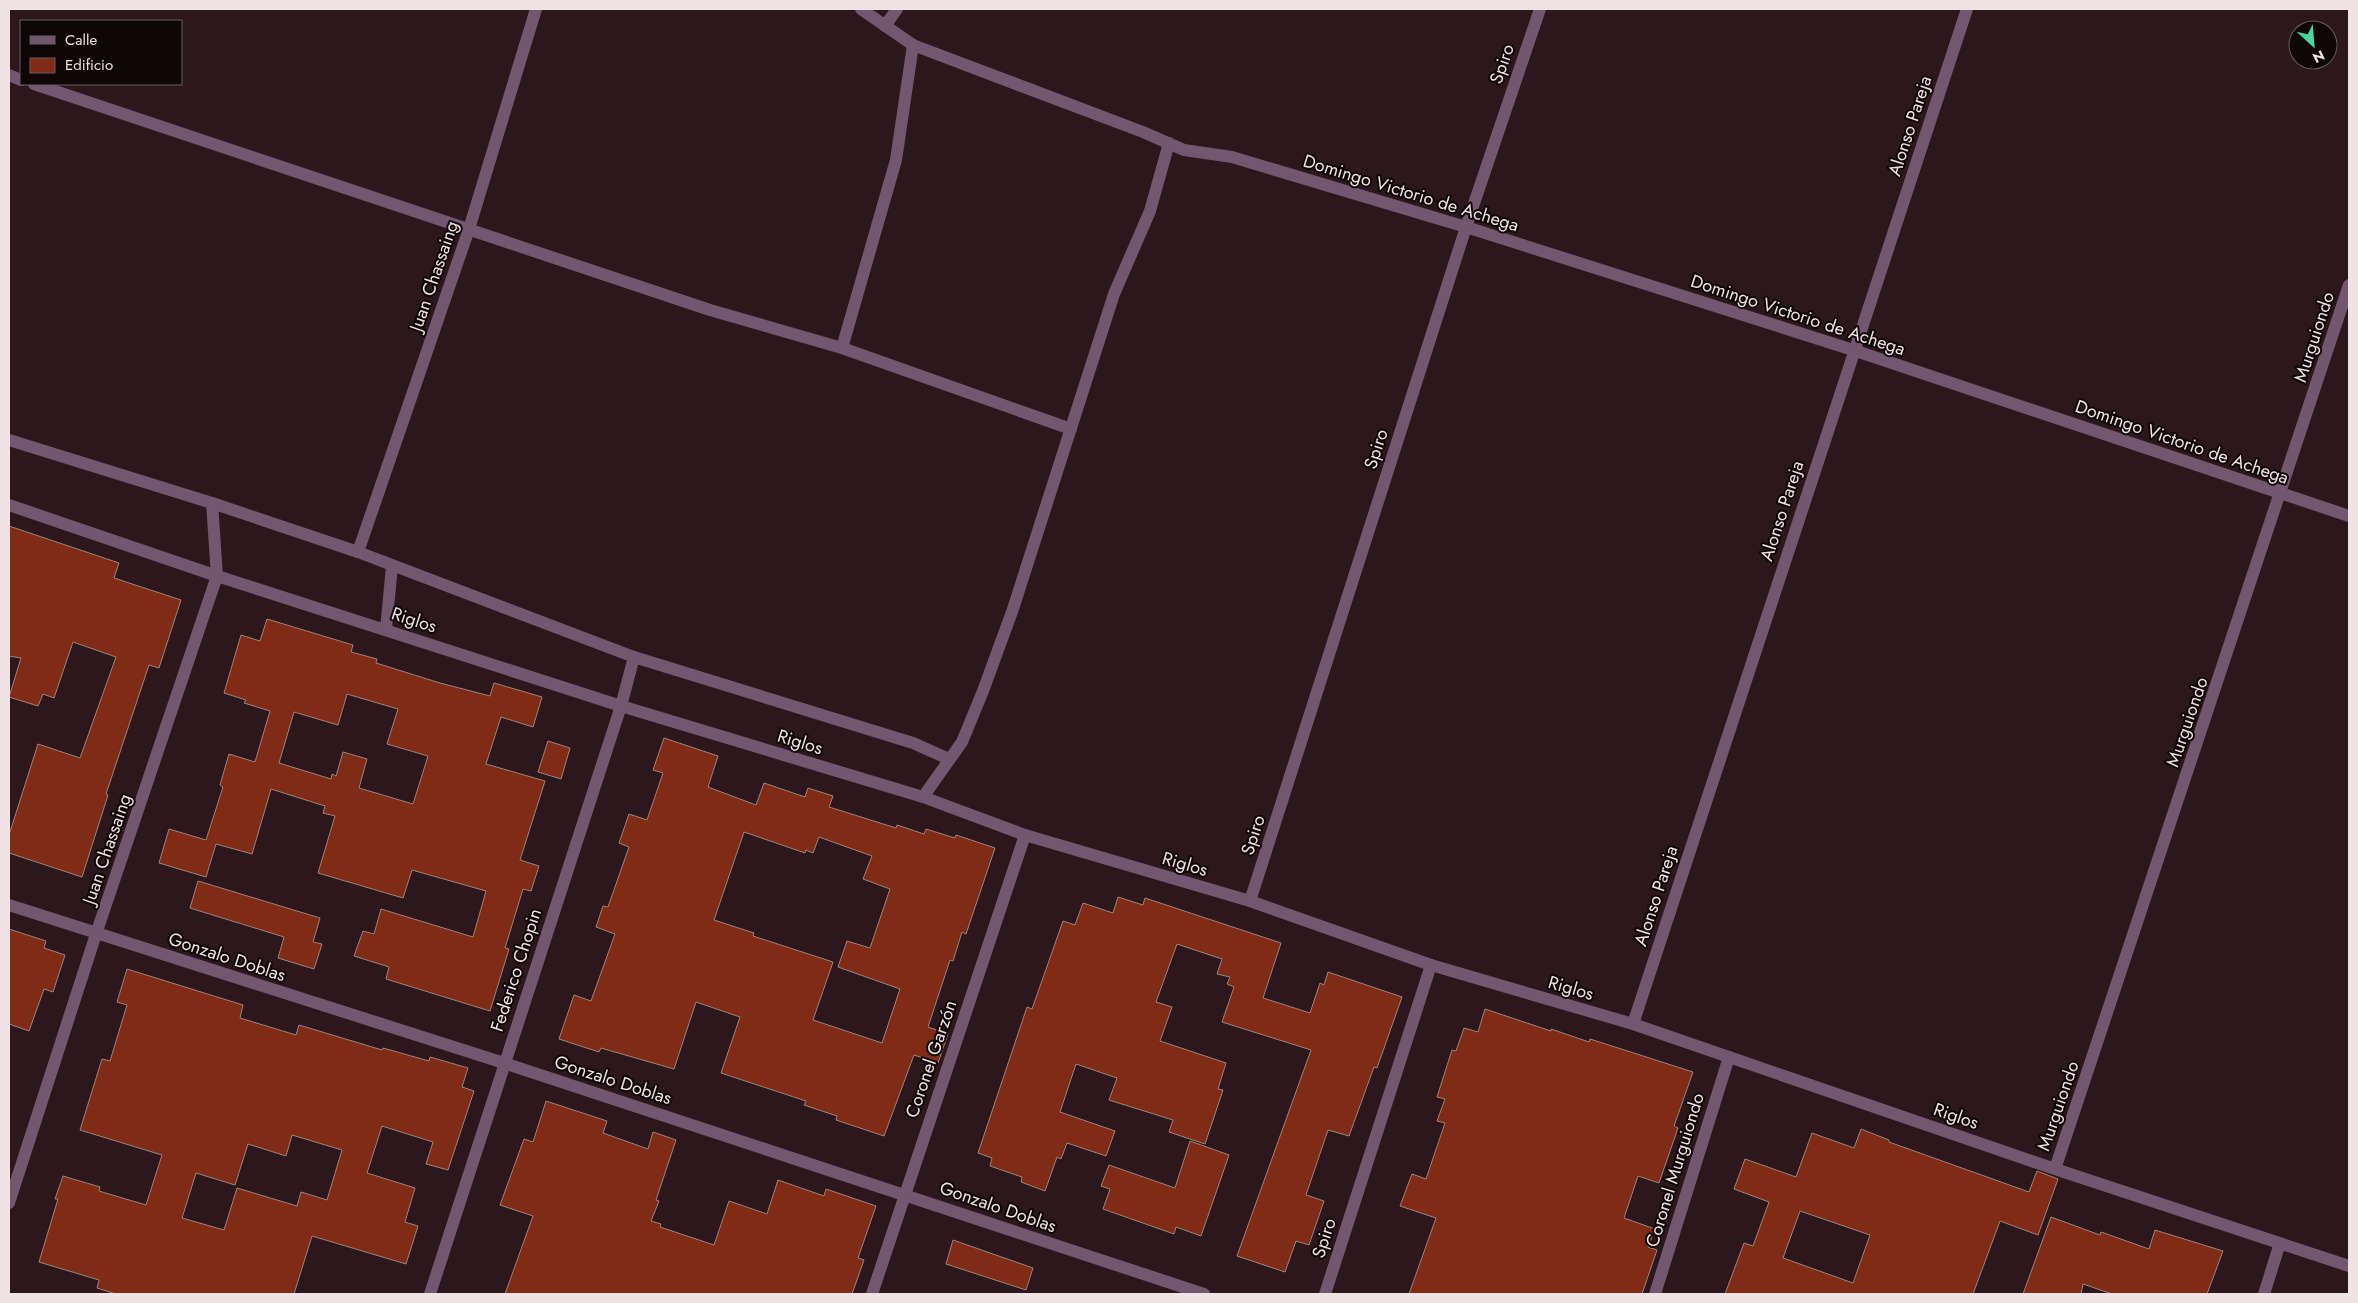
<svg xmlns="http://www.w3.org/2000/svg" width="2358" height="1303" viewBox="0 0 2358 1303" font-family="Jost,sans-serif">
<rect width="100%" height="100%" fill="#2c171c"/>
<g fill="#7f2b16" stroke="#9f847d" fill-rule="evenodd">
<polygon points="9,526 119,563 114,578 181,600 159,668 149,665 106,794 108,795 82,877 9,853 9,835 38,744 80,758 116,657 73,642 54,698 43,694 38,706 9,697 21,658 9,656"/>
<path d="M267 619 353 645 351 652 377 659 376 663 440 683 490 696 494 683 542 697 533 727 501 717 486 764 545 781 520 860 539 866 531 891 523 889 505 948 509 949 490 1011 386 979 389 967 354 956 363 931 374 934 381 909 473 937 486 891 412 870 403 898 318 873 335 816 323 813 325 806 271 789 252 854 216 844 206 877 159 863 169 829 206 840 223 787 220 785 229 754 255 762 270 711 244 703 246 700 224 693 241 635 260 641ZM347 694 398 709 387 744 428 756 413 804 359 788 367 759 343 752 336 776 332 774 331 779 279 763 294 712 338 725Z"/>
<path d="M664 738 718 756 708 787 756 805 764 783 805 797 808 788 833 796 829 807 896 828 897 825 924 834 926 829 955 838 956 835 995 848 966 934 962 932 953 961 950 960 928 1027 948 1034 938 1063 914 1055 884 1136 836 1120 837 1116 804 1105 806 1101 721 1073 740 1017 696 1002 674 1069 601 1048 599 1052 559 1039 574 995 591 1001 615 934 596 927 603 906 608 907 629 847 619 843 629 814 647 820 663 773 653 770ZM744 832 805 853 806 850 813 853 819 837 872 856 863 879 890 889 870 948 847 941 838 967 900 989 882 1043 813 1020 833 962 753 936 754 933 714 920Z"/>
<polygon points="548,741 570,748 561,779 538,772"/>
<polygon points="198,881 320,918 313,942 322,944 314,969 278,958 284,937 190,908"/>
<polygon points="1118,897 1143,905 1145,898 1281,943 1263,998 1310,1013 1320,983 1324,985 1328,972 1402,997 1377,1068 1374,1067 1349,1136 1328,1130 1306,1195 1324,1201 1309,1245 1296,1241 1285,1272 1237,1256 1311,1050 1222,1022 1234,987 1227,984 1230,977 1217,974 1222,959 1177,944 1156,1002 1172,1007 1160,1041 1226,1063 1218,1089 1223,1090 1205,1144 1169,1132 1173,1120 1109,1100 1117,1078 1076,1064 1060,1112 1115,1131 1106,1156 1067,1143 1061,1159 1057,1157 1045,1191 1021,1182 1022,1177 990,1166 992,1158 978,1153 1027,1007 1032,1009 1063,921 1075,925 1083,903 1113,913"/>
<polygon points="9,929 46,941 44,948 65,955 53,992 44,989 29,1031 9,1024"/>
<path d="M127 969 243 1005 240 1018 296 1035 299 1025 382 1050 383 1048 429 1061 430 1057 468 1068 462 1087 474 1091 448 1170 426 1164 433 1142 382 1126 367 1173 415 1188 405 1222 418 1226 406 1264 312 1236 294 1294H116L97 1288 99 1280 39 1262 58 1199H55L63 1176 100 1187 99 1191 146 1205 162 1155 80 1130 102 1059 110 1061 127 1005 117 1002ZM292 1135 342 1150 327 1200 301 1192 297 1206 237 1188 224 1230 182 1218 196 1173 235 1185 248 1144 286 1156Z"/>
<polygon points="1485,1009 1551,1031 1551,1029 1589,1042 1590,1039 1693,1072 1674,1126 1678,1128 1659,1183 1638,1176 1624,1218 1655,1229 1648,1247 1657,1250 1642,1294 1409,1294 1436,1218 1400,1206 1412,1174 1426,1179 1445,1123 1437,1121 1445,1099 1437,1097 1452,1050 1456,1051 1464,1028 1478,1032"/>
<polygon points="546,1101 607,1121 603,1133 648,1149 653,1132 676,1140 656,1200 659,1201 651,1221 661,1224 660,1227 714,1245 729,1201 767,1214 778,1180 824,1196 826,1189 876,1206 858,1258 864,1260 852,1294 505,1294 533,1216 500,1205 524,1139 533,1142"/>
<path d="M1861 1129 1889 1140V1142L2029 1192 2037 1171 2058 1179 2038 1235 2000 1221 1973 1294H1725L1744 1243 1753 1246 1769 1202 1734 1189 1745 1159 1796 1177 1812 1133 1854 1148ZM1800 1211 1870 1235 1853 1283 1783 1258Z"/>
<polygon points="1190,1141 1229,1155 1201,1236 1176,1227 1174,1234 1103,1209 1110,1189 1101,1186 1109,1165 1175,1188"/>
<polygon points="2051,1217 2100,1235 2101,1232 2149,1249 2155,1230 2223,1251 2207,1294 2112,1294 2083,1284 2081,1294 2023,1294"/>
<polygon points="953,1240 1033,1268 1026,1290 946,1264"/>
</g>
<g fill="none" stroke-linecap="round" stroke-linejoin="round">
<g stroke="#73566f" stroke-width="12">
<polyline points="861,9 913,45 1143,132 1184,150 1232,157 1466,227 1853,350 2349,516"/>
<polyline points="885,26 897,9"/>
<polyline points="9,75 21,80"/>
<polyline points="34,84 710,310 842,348 1071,429"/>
<polyline points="842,348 896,160 913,45"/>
<polyline points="9,440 212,503 358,552 634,657 913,743 949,759"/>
<polyline points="9,505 217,576 621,706 923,797 1025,835 1250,901 1431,965 1633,1024 2055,1169 2349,1266"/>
<polyline points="358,552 469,229 536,9"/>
<polyline points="386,629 392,566"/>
<polyline points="923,797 962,742 983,691 1013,609 1114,294 1150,211 1169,143"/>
<polyline points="1250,901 1466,227 1540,9"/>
<polyline points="9,905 504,1063 1204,1294"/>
<polyline points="1633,1024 1967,9"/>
<polyline points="2055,1169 2349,285"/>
<polyline points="9,1203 96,934 217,576 212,503"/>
<polyline points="430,1294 621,706 634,657"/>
<polyline points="872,1294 1025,835"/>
<polyline points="1325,1294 1431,965"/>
<polyline points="1655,1294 1729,1057"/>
<polyline points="2264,1294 2280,1243"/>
</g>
</g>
<g text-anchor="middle" stroke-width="4" stroke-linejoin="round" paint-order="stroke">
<g font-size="18" fill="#f1e2e5" stroke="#0e0607">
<text transform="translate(1502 64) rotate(-71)" y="6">Spiro</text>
<text transform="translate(1910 126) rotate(-72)" y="6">Alonso Pareja</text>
<text transform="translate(1411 193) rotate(17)" y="6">Domingo Victorio de Achega</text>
<text transform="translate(434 276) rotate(-71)" y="6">Juan Chassaing</text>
<text transform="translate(1798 315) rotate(18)" y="6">Domingo Victorio de Achega</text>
<text transform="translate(2314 337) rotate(-72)" y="6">Murguiondo</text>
<text transform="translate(2182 442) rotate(19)" y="6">Domingo Victorio de Achega</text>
<text transform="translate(1376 449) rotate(-72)" y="6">Spiro</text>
<text transform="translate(1782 511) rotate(-72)" y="6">Alonso Pareja</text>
<text transform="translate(414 620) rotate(18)" y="6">Riglos</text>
<text transform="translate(2187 722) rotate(-71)" y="6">Murguiondo</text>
<text transform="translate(800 742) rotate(17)" y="6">Riglos</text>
<text transform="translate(1253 835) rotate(-72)" y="6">Spiro</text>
<text transform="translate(107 849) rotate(-71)" y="6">Juan Chassaing</text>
<text transform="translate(1185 864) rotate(16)" y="6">Riglos</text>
<text transform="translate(1656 896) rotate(-72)" y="6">Alonso Pareja</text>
<text transform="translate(227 957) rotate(18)" y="6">Gonzalo Doblas</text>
<text transform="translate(516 970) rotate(-72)" y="6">Federico Chopin</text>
<text transform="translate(1571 988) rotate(16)" y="6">Riglos</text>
<text transform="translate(931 1059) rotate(-71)" y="6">Coronel Garzón</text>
<text transform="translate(613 1080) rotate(18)" y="6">Gonzalo Doblas</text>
<text transform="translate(2058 1106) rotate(-71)" y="6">Murguiondo</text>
<text transform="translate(1956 1116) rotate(19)" y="6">Riglos</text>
<text transform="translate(1675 1170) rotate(-73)" y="6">Coronel Murguiondo</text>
<text transform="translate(998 1207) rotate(19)" y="6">Gonzalo Doblas</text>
<text transform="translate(1324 1238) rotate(-72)" y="6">Spiro</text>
</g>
</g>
<rect width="2358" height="1303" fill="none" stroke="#f1e2e5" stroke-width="20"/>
<rect x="20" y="20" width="162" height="65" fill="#0e0607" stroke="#695e60"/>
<rect x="30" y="36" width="25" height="8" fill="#73566f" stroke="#695e60"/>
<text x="65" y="45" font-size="15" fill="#f1e2e5">Calle</text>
<rect x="30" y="58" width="25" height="15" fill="#7f2b16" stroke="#695e60"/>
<text x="65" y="70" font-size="15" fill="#f1e2e5">Edificio</text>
<g transform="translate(2313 45) rotate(154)"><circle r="24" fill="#0e0607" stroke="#695e60"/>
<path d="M0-4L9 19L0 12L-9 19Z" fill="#4bd49b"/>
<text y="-8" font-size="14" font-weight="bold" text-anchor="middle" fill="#f1e2e5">N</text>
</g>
</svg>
